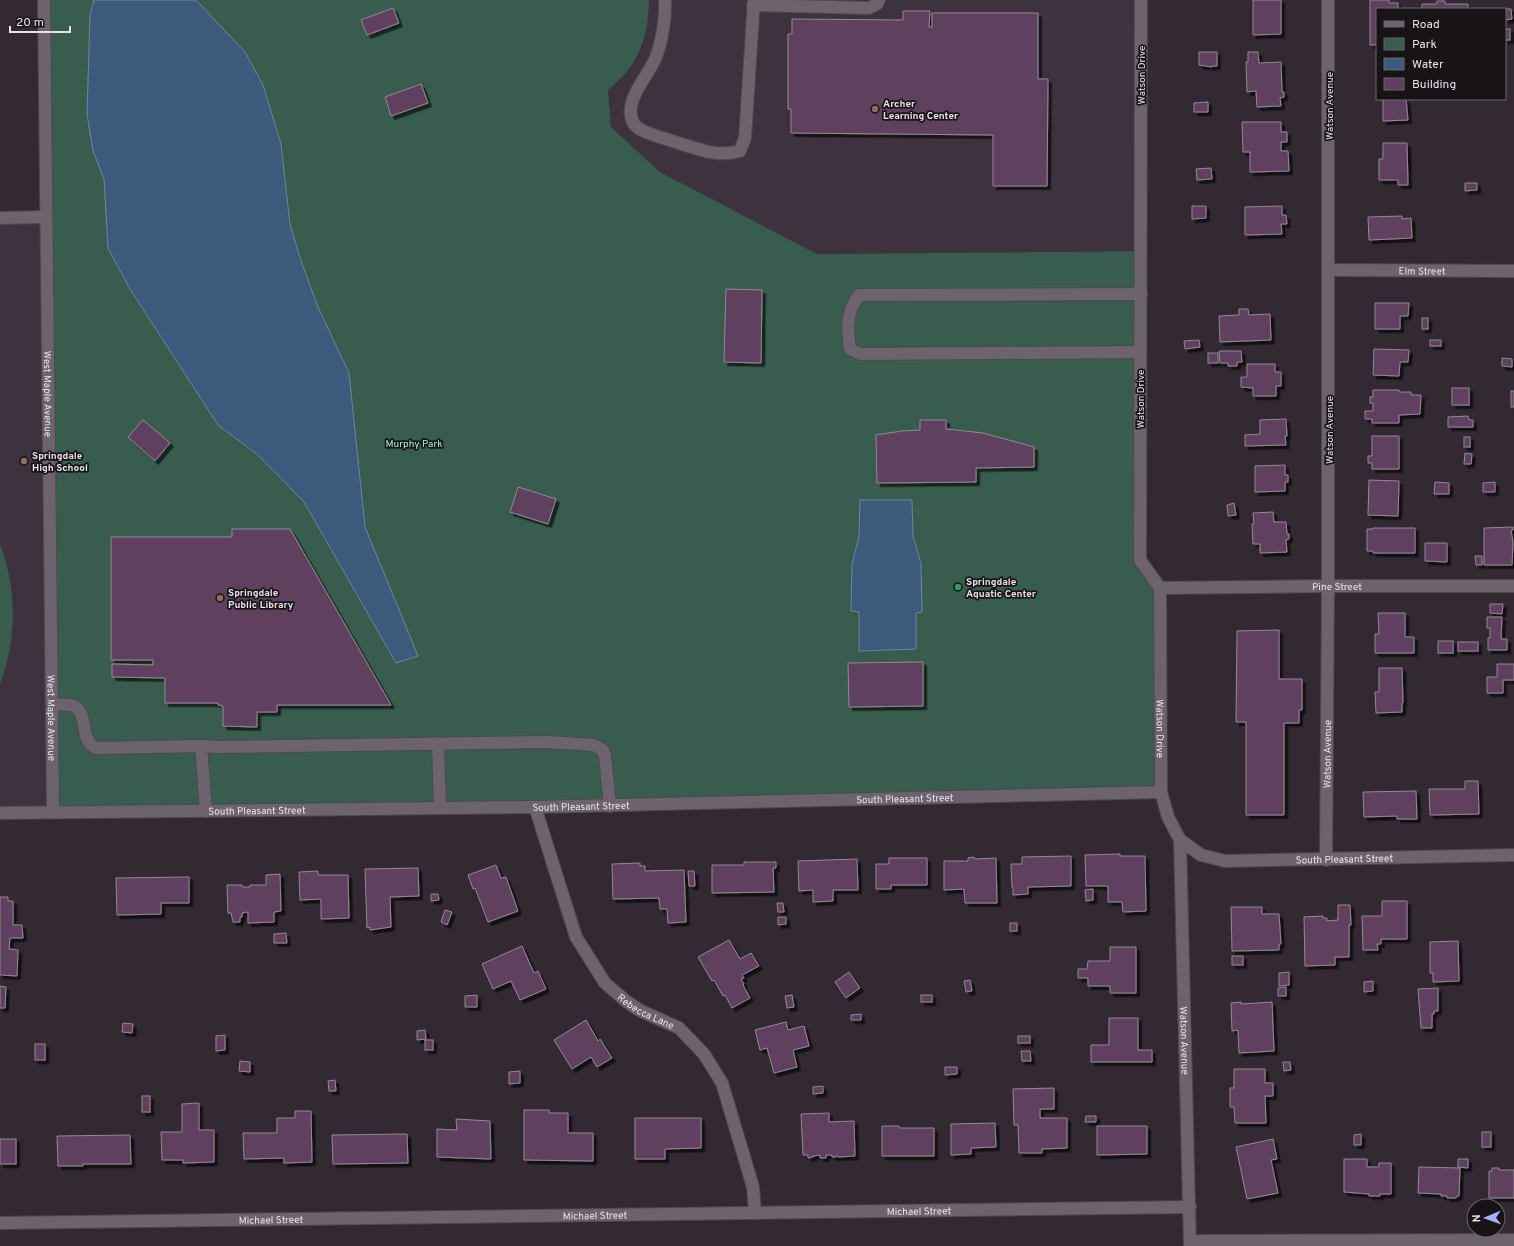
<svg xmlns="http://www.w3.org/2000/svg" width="1514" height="1246" viewBox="0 0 1514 1246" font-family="Overpass,sans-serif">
<defs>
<filter id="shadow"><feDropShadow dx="3.5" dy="3.5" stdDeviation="0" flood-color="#0009"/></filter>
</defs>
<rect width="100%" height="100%" fill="#322932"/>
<g fill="#3f323f">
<polygon points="649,0 1141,0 1141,251 817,254 660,172 611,127 607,90 619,81 637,58 643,45 646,30"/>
<polygon points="45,217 53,812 0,813 0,218"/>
</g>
<g fill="#385c4d">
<path d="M44 0H649C648 40 639 65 608 90L611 127 660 172 817 254 1141 251 1140 560 1160 588 1161 792 53 812Z"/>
<path d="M0 544C17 588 17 640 0 684Z"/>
</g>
<g fill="#3c5b7c" stroke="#70849d">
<polygon points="94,0 196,0 245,52 263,85 281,144 290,224 301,261 318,307 349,373 365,527 418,656 396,663 304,502 258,455 218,425 130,289 108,248 104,179 93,151 87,114 90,14"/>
<polygon points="860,500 912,500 913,536 921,564 922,612 916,613 916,649 859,651 859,612 851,611 852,564 859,537"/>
</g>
<g fill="#5e3f5f" stroke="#948994" filter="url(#shadow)">
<polygon points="1253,0 1281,0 1281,34 1253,35"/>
<polygon points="1370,0 1389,0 1389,3 1398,3 1398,9 1377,9 1377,45 1370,45"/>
<polygon points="1437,1 1445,1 1445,4 1468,4 1468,9 1422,9 1422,4 1437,4"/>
<polygon points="393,8 399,23 367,35 361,20"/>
<polygon points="1505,9 1511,9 1512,19 1505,20"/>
<polygon points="903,11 930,11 929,27 932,27 932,13 1038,13 1038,79 1048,79 1047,186 993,186 993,135 791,133 791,109 788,109 788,34 792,34 792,19 903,20"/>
<rect x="1505" y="29" width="5" height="11"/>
<polygon points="1199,52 1217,52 1217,66 1212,66 1212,67 1199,65"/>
<polygon points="1248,52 1258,52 1259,63 1281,62 1282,92 1284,92 1284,97 1280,98 1281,106 1257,107 1256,91 1247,92 1246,62 1248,62"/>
<polygon points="421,84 428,103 391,116 385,97"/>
<polygon points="1378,99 1406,99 1408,120 1383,121 1383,100"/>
<polygon points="1208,102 1208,112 1194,112 1194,103"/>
<polygon points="1242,122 1281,122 1281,132 1287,132 1287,142 1281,142 1281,151 1288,151 1289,171 1250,172 1250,152 1243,152"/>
<polygon points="1383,143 1407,143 1408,185 1398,185 1398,180 1379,180 1379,159 1383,159"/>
<polygon points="1211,168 1212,179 1197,180 1196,169"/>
<polygon points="1465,183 1477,183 1477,190 1465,191"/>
<polygon points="1192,206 1206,206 1206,218 1192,219"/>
<polygon points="1282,206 1282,215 1286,215 1287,224 1281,224 1282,234 1245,235 1245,207"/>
<polygon points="1402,216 1402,219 1411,218 1412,238 1369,240 1368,217"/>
<polygon points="726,289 762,290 761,363 724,362"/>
<polygon points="1375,303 1409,303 1408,316 1400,316 1400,329 1375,329"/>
<polygon points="1239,309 1248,309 1249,315 1270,314 1271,340 1220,342 1219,316 1239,315"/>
<rect x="1422" y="318" width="6" height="11"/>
<polygon points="1199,340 1200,347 1185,349 1184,341"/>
<rect x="1430" y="340" width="11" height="6"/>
<polygon points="1374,349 1409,350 1408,362 1400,362 1399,376 1373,375"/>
<polygon points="1219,351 1241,351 1242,362 1237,362 1237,366 1228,366 1228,363 1220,363"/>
<rect x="1208" y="353" width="10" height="10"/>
<polygon points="1502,358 1512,359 1512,367 1502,366"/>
<polygon points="1247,364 1275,364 1275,372 1281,372 1281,386 1276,386 1276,396 1253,396 1253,388 1241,387 1241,377 1247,377"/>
<rect x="1452" y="388" width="17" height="17"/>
<polygon points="1373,390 1399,390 1399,392 1411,392 1411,395 1421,395 1420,414 1399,415 1399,423 1372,423 1372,419 1365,419 1365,411 1373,411 1373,403 1370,403 1370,397 1373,397"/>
<rect x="1511" y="391" width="3" height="16"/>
<polygon points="1468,416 1469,420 1473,420 1473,427 1448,427 1448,417"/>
<polygon points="1286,419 1287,436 1285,436 1286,445 1245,446 1245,435 1260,434 1260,420"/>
<polygon points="143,420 170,443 155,461 128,437"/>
<polygon points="920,420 946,420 946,429 983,433 1034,447 1034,467 976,468 976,482 877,483 876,435 902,431 920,430"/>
<polygon points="1372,436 1399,436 1399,469 1372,469 1372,463 1368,463 1368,456 1372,456"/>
<rect x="1464" y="437" width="6" height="10"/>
<polygon points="1465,453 1472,454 1471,464 1464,464"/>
<polygon points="1285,465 1285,475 1288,475 1288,482 1285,482 1285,491 1255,492 1255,466"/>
<polygon points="1369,480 1399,481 1398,516 1368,515"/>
<polygon points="1435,482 1449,483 1449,494 1434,494"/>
<polygon points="1495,482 1495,492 1483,492 1483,483"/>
<polygon points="518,487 556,499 548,524 510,512"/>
<polygon points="1234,503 1236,515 1228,516 1227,505"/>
<polygon points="1273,512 1274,522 1286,522 1287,534 1289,534 1289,539 1286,540 1287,552 1260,553 1260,544 1253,544 1252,524 1254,524 1253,513"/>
<polygon points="1513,527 1513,530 1511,530 1513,542 1512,565 1484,565 1484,528"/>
<polygon points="1373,528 1415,528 1415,553 1373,553 1373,551 1367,551 1367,529 1373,529"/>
<polygon points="232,529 290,529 391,705 277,705 277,712 257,712 257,727 223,726 223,706 218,705 218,703 165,703 165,678 112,677 112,664 153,665 153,660 111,660 111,537 232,537"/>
<polygon points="1425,543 1447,543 1447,562 1425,561"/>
<polygon points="1475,556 1482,556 1482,565 1476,565"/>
<polygon points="1490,604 1503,604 1502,614 1490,613"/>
<polygon points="1378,613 1405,613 1405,637 1414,637 1414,653 1375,653 1375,634 1379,634"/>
<polygon points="1487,617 1502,617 1501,639 1507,639 1507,650 1488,650 1488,638 1490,638 1490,628 1487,628"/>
<polygon points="1279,630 1279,679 1302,679 1302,710 1299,710 1299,723 1284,723 1284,815 1246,815 1246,722 1236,722 1237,631"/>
<rect x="1438" y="641" width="15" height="12"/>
<rect x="1458" y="642" width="20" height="9"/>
<polygon points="923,662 923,706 849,707 848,663"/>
<polygon points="1497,664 1514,664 1514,680 1503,680 1503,693 1487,693 1487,677 1497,677"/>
<polygon points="1379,668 1402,668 1403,703 1402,703 1402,712 1376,713 1375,692 1379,692"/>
<polygon points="1465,781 1478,781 1479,814 1430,815 1429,789 1465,789"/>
<polygon points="1416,791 1417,819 1397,819 1397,816 1364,817 1363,792"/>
<polygon points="1120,854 1120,856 1145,856 1146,911 1123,912 1122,902 1108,902 1108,886 1086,886 1085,855"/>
<polygon points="1071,856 1071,886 1028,887 1028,894 1013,895 1013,887 1012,887 1011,864 1022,864 1022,857"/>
<polygon points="974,857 974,859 996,858 997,903 965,903 964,889 944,890 944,861 968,861 968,858"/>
<polygon points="889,858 927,858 927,885 891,885 891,889 876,889 876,864 889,864"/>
<polygon points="857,859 858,890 833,890 833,901 813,902 813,890 799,891 798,861"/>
<polygon points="744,862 776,862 776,868 773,868 774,892 712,893 712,865 744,865"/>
<polygon points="640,863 640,866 645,866 645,871 684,870 686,922 668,923 667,909 660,909 659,898 613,899 612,864"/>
<polygon points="496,865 501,878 506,877 518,911 488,922 475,888 473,889 468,875"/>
<polygon points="418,868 419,896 390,897 391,927 370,930 370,927 367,928 365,869"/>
<polygon points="318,871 318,875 348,875 349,918 321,919 321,899 300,900 299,872"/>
<polygon points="688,871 694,871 695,886 689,886"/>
<polygon points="280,874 281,911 274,912 274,922 248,923 248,912 242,913 242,917 240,917 240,922 233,922 231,913 228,913 227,885 242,885 242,887 250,887 250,885 266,885 266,875"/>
<polygon points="189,877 189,903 161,903 161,914 117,915 116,878"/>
<polygon points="1093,889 1093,900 1086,901 1085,890"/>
<polygon points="431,894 438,894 439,900 431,901"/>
<polygon points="0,897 8,897 8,901 13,901 13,925 22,925 23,938 10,938 9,949 18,950 17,976 0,975"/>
<polygon points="1382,901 1407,901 1407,939 1381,939 1381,944 1377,944 1378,950 1363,950 1362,916 1382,916"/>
<polygon points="777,903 783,903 784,912 778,912"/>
<polygon points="1338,905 1350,905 1351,925 1349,925 1349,957 1335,957 1335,965 1305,966 1304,917 1323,916 1323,918 1327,918 1327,921 1338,920"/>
<polygon points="1231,907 1262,907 1262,914 1279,914 1281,944 1279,944 1279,950 1232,951"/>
<polygon points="445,910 452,912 447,925 441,922"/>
<polygon points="778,917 786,917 786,924 778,925"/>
<rect x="1010" y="923" width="7" height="8"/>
<polygon points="286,933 287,943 274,943 274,934"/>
<polygon points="729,940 740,959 751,953 759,966 742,975 744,978 741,979 744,984 743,985 750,998 732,1008 725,995 723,996 714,980 712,981 698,957"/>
<polygon points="1458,941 1459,981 1433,982 1433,973 1430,973 1430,942"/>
<polygon points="522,946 534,973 538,971 546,989 520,1000 511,981 493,989 482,964"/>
<polygon points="1110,947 1136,947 1136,993 1110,993 1110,986 1088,986 1088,978 1078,978 1078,969 1087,969 1088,961 1110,961"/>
<rect x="1232" y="956" width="11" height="9"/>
<polygon points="849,972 860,988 846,998 835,982"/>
<polygon points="1289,972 1289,985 1279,986 1279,973"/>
<polygon points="970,980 972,991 966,992 964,981"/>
<polygon points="1373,981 1373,991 1364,992 1364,982"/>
<polygon points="0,986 6,987 5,1008 0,1008"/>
<polygon points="1286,987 1286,996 1278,996 1278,988"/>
<polygon points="1438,988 1438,1011 1434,1011 1434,1014 1432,1014 1432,1028 1421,1028 1418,989"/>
<polygon points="477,995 477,1007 465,1007 465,996"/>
<polygon points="792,995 794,1007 787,1008 785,996"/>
<rect x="921" y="995" width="11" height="7"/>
<polygon points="1241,1002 1241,1004 1272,1002 1274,1051 1239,1053 1238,1030 1232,1031 1231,1003"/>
<polygon points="861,1014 861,1020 851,1020 851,1015"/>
<polygon points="1109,1018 1138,1018 1138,1050 1152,1050 1152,1062 1091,1062 1091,1045 1109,1045"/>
<polygon points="586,1020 598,1041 600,1039 612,1058 597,1067 591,1057 572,1069 554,1040"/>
<polygon points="786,1022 788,1030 804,1026 809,1046 793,1050 797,1067 774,1073 767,1048 760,1050 755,1030"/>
<polygon points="123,1023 133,1024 132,1033 122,1032"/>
<polygon points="425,1030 426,1039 417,1040 417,1031"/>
<polygon points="225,1035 225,1050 216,1051 216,1036"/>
<rect x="1018" y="1036" width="12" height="7"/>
<rect x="425" y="1040" width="8" height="10"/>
<rect x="35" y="1044" width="10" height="16"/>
<polygon points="1021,1051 1030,1051 1031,1061 1022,1061"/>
<polygon points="240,1061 250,1062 250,1072 239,1071"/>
<polygon points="1283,1062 1290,1062 1291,1070 1284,1071"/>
<polygon points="945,1067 957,1067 957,1074 945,1075"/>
<polygon points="1234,1069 1265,1069 1265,1083 1273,1083 1273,1096 1265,1096 1266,1123 1235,1123 1234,1107 1230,1107 1230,1088 1234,1088"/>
<polygon points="520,1071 520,1083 509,1084 509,1072"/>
<polygon points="335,1080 336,1091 329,1091 328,1081"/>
<polygon points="823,1086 823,1093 813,1094 813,1087"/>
<polygon points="1054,1088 1054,1109 1040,1109 1040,1118 1067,1118 1067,1148 1042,1149 1042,1153 1019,1153 1018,1125 1014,1125 1013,1089"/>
<rect x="142" y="1096" width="8" height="16"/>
<polygon points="199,1103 199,1130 214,1130 214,1162 183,1163 183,1160 162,1160 161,1132 182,1132 182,1104"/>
<polygon points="524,1110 549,1110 549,1113 568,1113 568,1133 593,1133 593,1161 524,1160"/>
<polygon points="295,1111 311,1111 312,1162 284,1163 284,1158 244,1159 243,1133 277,1133 277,1118 295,1118"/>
<polygon points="829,1113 829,1122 854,1121 855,1156 838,1157 836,1155 836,1157 832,1157 832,1155 826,1155 826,1158 820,1158 820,1155 813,1156 813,1157 808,1158 808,1155 803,1155 801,1114"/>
<polygon points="1086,1116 1096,1116 1096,1122 1085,1122"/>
<polygon points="635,1118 701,1118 701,1148 665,1149 665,1159 635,1159"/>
<polygon points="456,1119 490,1121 491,1159 437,1157 437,1129 457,1130"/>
<polygon points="995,1123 996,1147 971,1148 971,1154 951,1155 951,1124"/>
<polygon points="882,1126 899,1126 899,1128 934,1128 934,1156 882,1156"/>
<polygon points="1097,1126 1147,1126 1147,1154 1097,1155"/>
<rect x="1482" y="1132" width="9" height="15"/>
<polygon points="407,1134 408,1163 333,1164 332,1135"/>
<polygon points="1361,1134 1361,1145 1354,1145 1354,1135"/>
<polygon points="130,1135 131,1164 83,1164 83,1166 58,1166 57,1136"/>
<rect x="0" y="1139" width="16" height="25"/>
<polygon points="1273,1139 1277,1159 1271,1160 1278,1193 1247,1199 1236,1147"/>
<polygon points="1344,1159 1367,1159 1367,1167 1379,1167 1379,1163 1391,1163 1391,1194 1380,1194 1380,1196 1369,1196 1369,1194 1344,1192"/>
<polygon points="1458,1159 1468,1159 1468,1168 1458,1167"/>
<polygon points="1419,1167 1460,1168 1459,1196 1457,1196 1456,1198 1447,1198 1447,1196 1441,1196 1441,1194 1418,1193"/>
<polygon points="1492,1168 1499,1168 1499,1170 1514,1170 1514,1198 1489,1198 1489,1171 1492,1171"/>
</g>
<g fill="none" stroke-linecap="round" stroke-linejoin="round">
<defs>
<g id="minor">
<path id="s1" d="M44 0 53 812"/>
<path d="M665 0C666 17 662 41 656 57 649 75 621 103 634 124 640 133 662 137 672 141 697 148 715 158 740 151L745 138 754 0"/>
<path id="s2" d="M1141 0 1140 560 1160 588 1161 792 1168 817 1180 840 1190 1246"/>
<polyline points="753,5 869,8 877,4 879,0"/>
<polyline points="0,218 45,217"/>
<path id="s3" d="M1329 270 1514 271"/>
<path d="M1140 352 860 354 850 349C847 329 846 312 859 295L1141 294"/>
<path id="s4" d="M1160 588 1328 586H1514"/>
<path d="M52 704C58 705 65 704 71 705 91 710 77 739 96 748L201 746"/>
<polyline points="438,744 440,808"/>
<path id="s5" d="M535 807 576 937 605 983 626 1001 639 1010 679 1028 704 1054 722 1083 753 1187 755 1213"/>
<polyline points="206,811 201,746 219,747 548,742 594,745 603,750 605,756 610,806"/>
<path id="s6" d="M0 813 535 807 1161 792"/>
<path id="s7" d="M1180 840 1201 855 1225 861 1514 855"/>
<path id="s8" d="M1326 860 1328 586V0"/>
<path id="s9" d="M0 1223 1190 1207"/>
<polyline points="1190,1241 1514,1240"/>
</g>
</defs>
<use href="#minor" stroke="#4f484f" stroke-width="14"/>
<use href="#minor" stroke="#6d636d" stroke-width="12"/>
</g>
<g fill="#8d6e63" stroke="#171317" stroke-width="1.5">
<circle cx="875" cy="109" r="4"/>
<circle cx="24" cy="461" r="4"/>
<circle cx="220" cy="598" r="4"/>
</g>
<circle fill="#2e9e5b" stroke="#171317" stroke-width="1.5" cx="958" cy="587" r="4"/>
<g text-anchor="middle" stroke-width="3.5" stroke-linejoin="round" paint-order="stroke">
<g font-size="10" fill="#e9e3e9" stroke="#171317">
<text transform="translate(1141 75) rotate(-90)" y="4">Watson Drive</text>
<text transform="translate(1329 106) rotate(-90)" y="4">Watson Avenue</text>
<text dy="4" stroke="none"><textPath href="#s3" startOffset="93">Elm Street</textPath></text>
<text dy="4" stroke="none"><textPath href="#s1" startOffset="394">West Maple Avenue</textPath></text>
<text transform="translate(1140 399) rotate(-90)" y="4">Watson Drive</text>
<text transform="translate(1329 430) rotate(-90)" y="4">Watson Avenue</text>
<text dy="4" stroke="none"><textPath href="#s4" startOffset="177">Pine Street</textPath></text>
<text dy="4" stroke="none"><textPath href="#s1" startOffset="718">West Maple Avenue</textPath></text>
<text dy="4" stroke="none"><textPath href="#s2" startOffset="735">Watson Drive</textPath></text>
<text dy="4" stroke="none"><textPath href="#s8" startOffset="106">Watson Avenue</textPath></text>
<text dy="4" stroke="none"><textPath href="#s6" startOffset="905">South Pleasant Street</textPath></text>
<text dy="4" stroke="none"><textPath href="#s6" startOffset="581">South Pleasant Street</textPath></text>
<text dy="4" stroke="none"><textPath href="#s6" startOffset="257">South Pleasant Street</textPath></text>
<text dy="4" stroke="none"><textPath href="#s7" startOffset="170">South Pleasant Street</textPath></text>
<text dy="4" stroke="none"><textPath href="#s5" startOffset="241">Rebecca Lane</textPath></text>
<text dy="4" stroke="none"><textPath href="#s2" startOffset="1051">Watson Avenue</textPath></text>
<text dy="4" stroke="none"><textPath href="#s9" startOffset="919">Michael Street</textPath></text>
<text dy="4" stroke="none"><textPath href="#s9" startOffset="595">Michael Street</textPath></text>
<text dy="4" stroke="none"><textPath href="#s9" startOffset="271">Michael Street</textPath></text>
</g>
<g font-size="10" font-weight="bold" fill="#e9e3e9" stroke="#171317" text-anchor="start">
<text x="883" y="107">Archer<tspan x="883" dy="12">Learning Center</tspan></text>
<text x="32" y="459">Springdale<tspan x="32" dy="12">High School</tspan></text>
<text x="966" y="585">Springdale<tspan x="966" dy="12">Aquatic Center</tspan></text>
<text x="228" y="596">Springdale<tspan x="228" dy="12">Public Library</tspan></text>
</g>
<g font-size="10" fill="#a7f9d4" stroke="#171317">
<text x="414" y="447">Murphy Park</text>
</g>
</g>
<rect x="1376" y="8" width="130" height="92" fill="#171317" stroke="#6b666b"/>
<rect x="1384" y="21" width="20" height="6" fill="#6d636d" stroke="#6b666b"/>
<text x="1412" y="28" font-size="12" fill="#e9e3e9">Road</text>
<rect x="1384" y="38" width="20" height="12" fill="#385c4d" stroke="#6b666b"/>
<text x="1412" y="48" font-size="12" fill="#e9e3e9">Park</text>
<rect x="1384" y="58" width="20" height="12" fill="#3c5b7c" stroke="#6b666b"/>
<text x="1412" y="68" font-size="12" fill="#e9e3e9">Water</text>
<rect x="1384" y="78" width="20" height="12" fill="#5e3f5f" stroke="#6b666b"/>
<text x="1412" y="88" font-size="12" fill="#e9e3e9">Building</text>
<g transform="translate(1486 1218) rotate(268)"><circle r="19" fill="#171317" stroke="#6b666b"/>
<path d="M0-3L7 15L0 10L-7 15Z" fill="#a5b1fc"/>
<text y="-6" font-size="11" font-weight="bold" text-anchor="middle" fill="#e9e3e9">N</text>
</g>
<path d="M10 26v6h60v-6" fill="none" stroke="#e9e3e9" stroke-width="2"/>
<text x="16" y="26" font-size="12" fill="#e9e3e9" stroke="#171317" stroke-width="3" paint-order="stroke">20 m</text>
</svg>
